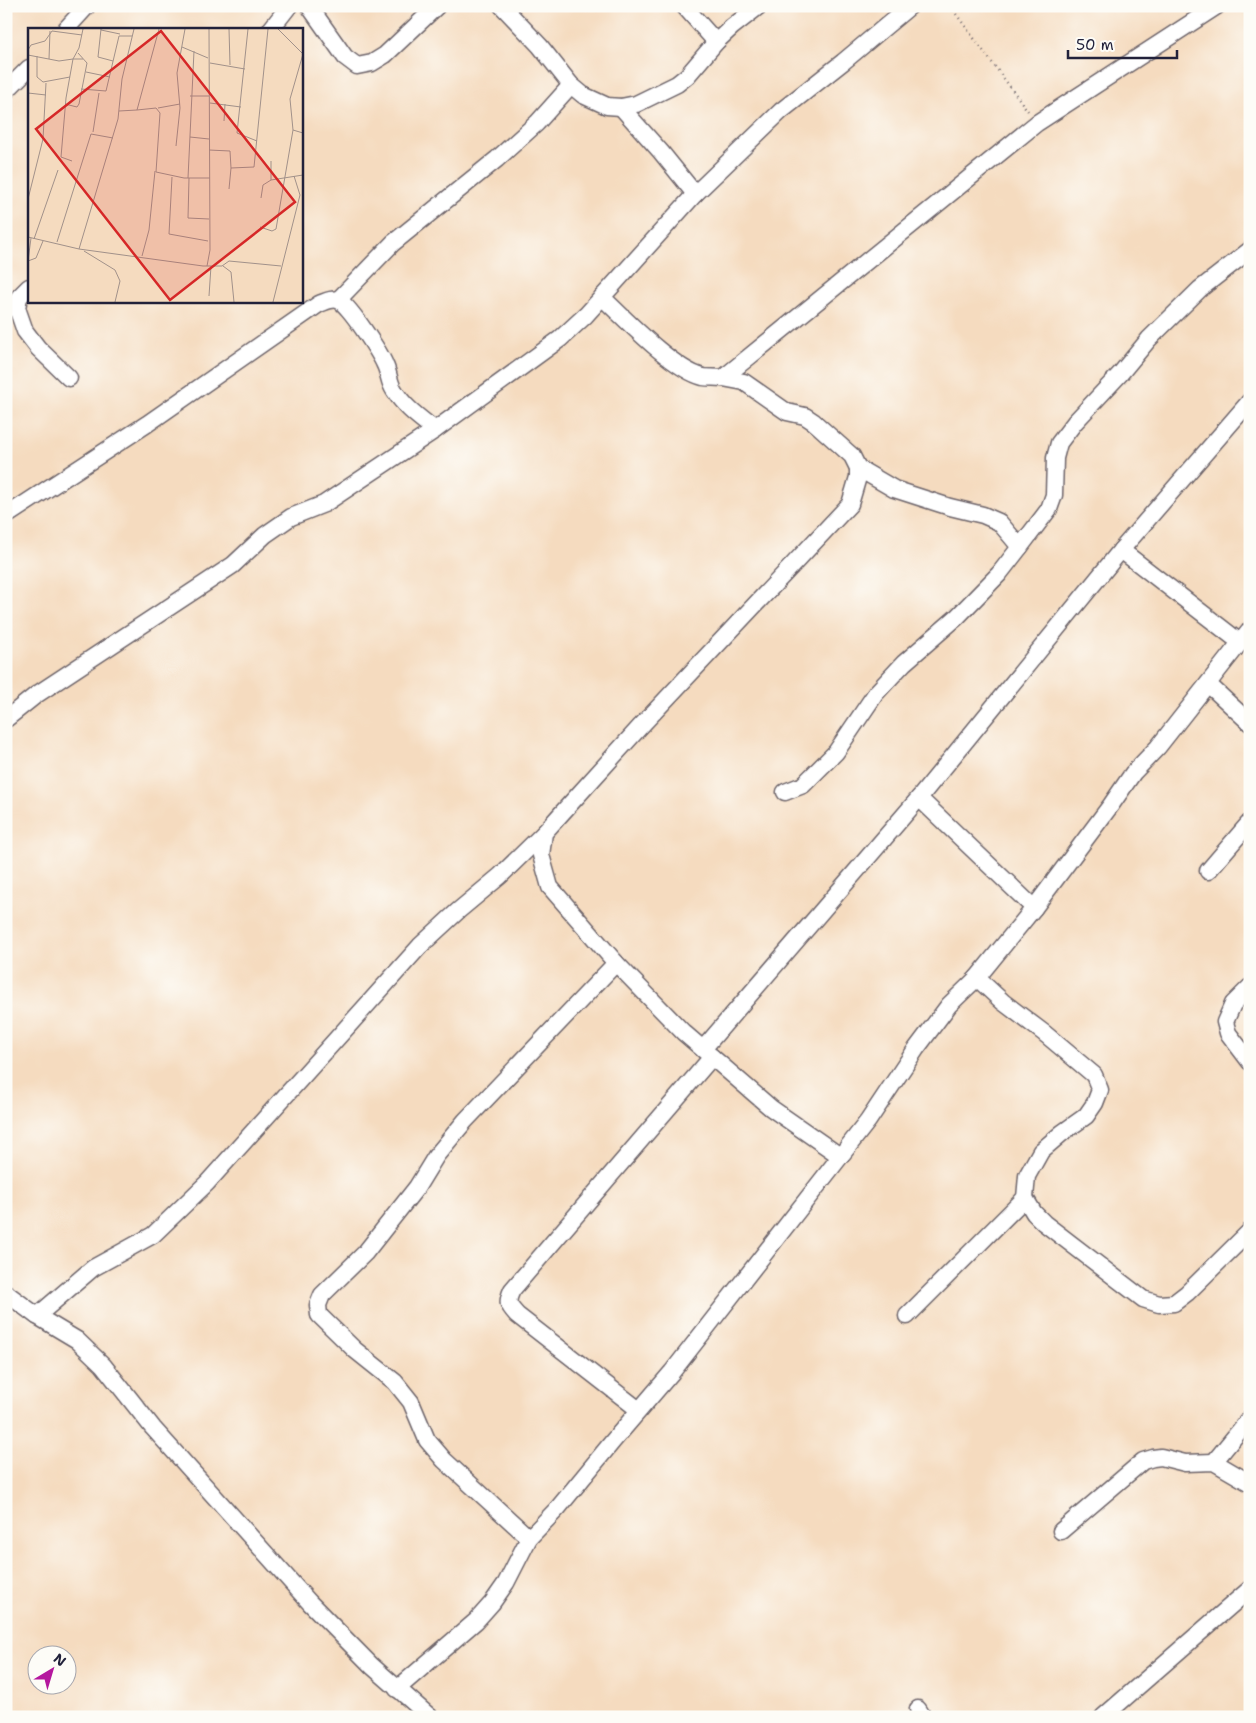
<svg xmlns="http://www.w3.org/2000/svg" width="1256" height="1723" viewBox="0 0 1256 1723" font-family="'Shantell Sans',sans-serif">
<rect width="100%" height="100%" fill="#fdfcf7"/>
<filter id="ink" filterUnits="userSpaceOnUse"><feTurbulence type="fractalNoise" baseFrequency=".02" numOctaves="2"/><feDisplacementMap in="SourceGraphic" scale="10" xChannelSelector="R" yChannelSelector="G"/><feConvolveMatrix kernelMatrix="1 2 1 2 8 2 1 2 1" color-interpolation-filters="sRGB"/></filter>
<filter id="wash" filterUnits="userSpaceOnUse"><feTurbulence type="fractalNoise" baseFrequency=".0096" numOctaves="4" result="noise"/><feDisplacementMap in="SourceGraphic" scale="20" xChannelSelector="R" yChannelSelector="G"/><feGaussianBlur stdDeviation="1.12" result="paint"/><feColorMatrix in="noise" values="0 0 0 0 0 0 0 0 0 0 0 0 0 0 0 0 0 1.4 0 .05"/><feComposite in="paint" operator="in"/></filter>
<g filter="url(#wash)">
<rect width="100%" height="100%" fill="#f5dbbf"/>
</g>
<g filter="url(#ink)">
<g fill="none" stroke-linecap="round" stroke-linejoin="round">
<defs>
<g id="minor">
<polyline points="309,6 345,57 357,66 372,63 385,55 437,6"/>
<polyline points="502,6 540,46 571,85 583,95 607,106 621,107 636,104 677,84 687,76 716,42 732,27 759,6"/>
<polyline points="684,6 716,42"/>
<polyline points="66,29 87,6"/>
<polyline points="271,29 289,6"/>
<polyline points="6,91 29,68"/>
<polyline points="621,107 661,152 695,194"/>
<polyline points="29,287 19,297 17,308 25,331 38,348 69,378"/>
<path d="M602 297C625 319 674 370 703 377 709 378 716 377 723 378L1037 123 1217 6"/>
<polyline points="338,300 393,243 497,159 537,123 571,85"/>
<polyline points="723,378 744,382 787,412 805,416 814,422 852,456 858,468 858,477 850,504 639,728 561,814 544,833 541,855 550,887 616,963 683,1032 771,1108 840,1156"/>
<polyline points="858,468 894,489 950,507 983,515 999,522 1020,547"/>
<path d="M6 516 147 424 319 304C325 302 332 298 338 300 348 303 380 353 385 365 389 373 389 383 394 390 404 407 420 418 435 430"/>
<polyline points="1121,550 1241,643"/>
<polyline points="1208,684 1250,723"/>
<polyline points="6,719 36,695 233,565 265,535 291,517 324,504 435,430 560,339 586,315 695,194 781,111 843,62 910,6"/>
<polyline points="785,792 803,785 836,752 876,693 904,663 957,617 999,574 1020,547 1049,509 1054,495 1055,458 1059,443 1075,422 1120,374 1149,339 1200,289 1250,250"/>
<polyline points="919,798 1034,908"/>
<polyline points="1208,871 1250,822"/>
<polyline points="977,978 1003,1002 1044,1033 1094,1075 1100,1090 1095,1103 1086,1116 1062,1133 1041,1151 1027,1176 1025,1198 1034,1213 1044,1223 1143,1299 1159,1304 1174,1303 1187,1293 1250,1231"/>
<polyline points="1250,987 1233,1004 1225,1022 1228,1033 1250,1062"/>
<polyline points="703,1049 919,798 1121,550 1250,401"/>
<polyline points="6,1293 37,1316 77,1340 103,1365 153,1428 310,1603 372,1666 430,1717"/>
<polyline points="37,1316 93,1268 153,1235 207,1183 420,946 458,911 500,876 544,833"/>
<polyline points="907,1316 1025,1198"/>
<path d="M639 1410 517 1315C508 1305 506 1303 512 1290L712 1057"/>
<polyline points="1214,1462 1250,1418"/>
<polyline points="1061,1531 1143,1461 1153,1458 1161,1457 1185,1463 1214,1462 1250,1483"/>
<polyline points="529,1538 444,1460 427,1440 411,1402 395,1382 355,1350 319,1315 318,1305 322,1295 365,1253 417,1187 436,1156 465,1121 616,963"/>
<polyline points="397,1689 476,1621 492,1603 506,1583 529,1538 558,1508 613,1441 672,1372 868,1121 916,1049 949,1005 977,978 1034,908 1111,805 1133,773 1158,747 1250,630"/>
<polyline points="918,1709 923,1717"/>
<polyline points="1103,1717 1250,1589"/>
</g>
</defs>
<use href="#minor" stroke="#6c6369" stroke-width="19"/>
<polyline stroke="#6c6369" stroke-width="2.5" stroke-dasharray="1 4" stroke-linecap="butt" points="950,6 1028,111"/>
<use href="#minor" stroke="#fff" stroke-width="16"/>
</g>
</g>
<g transform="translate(28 28)">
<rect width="275" height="275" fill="#f5dbbf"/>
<path fill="none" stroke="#a1918a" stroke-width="1" d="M73 1 70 29 85 33M201 1 202 37M220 1 209 105 229 113M250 1 275 26M73 2 92 6M154 19 180 30M0 22 3 17 17 13 24 3 54 7M275 26 262 71 265 102 275 105M0 27 31 33 45 31 51 20 55 1M9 28V49L15 54 42 49M21 31 22 3M182 35 217 41M58 44 82 49M53 61 78 63 91 8H104M0 65 18 67M162 68H181M182 75 213 79M37 76 49 79 51 76 59 35 50 25M130 80 152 76M109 82 128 80 132 85 128 144 156 150H182M91 83 109 82 131 1M196 93 197 76M65 104 71 65M162 109 181 111M148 118 152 80 149 45 157 1M181 122 202 123 203 140 226 139 240 1M44 133 33 129 38 70 45 31H55M144 149 141 206 180 213M160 150 166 23M161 150 160 190 181 191M243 152V133M201 161 203 140M233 170 235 157 243 152 275 147M0 171 15 111 18 55M232 199 244 203 248 201 265 102M0 209 51 221 175 238H194L201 233 253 238M6 211 30 142M29 214 63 106 85 110M51 221 90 91 94 51 106 1M56 223 87 242 92 253 87 274M114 228 121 202 127 143M0 233 8 230 15 213M0 233 3 210M179 238 182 222 181 1M195 238 203 244 206 274M181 268 183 238M245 274 272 167 266 148"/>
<path fill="#d62828" fill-opacity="0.15" stroke="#d62828" stroke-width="2.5" d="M133 3 267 174 142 272 8 101Z"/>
<rect width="275" height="275" fill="none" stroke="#22223b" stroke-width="2.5"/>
</g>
<rect width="1256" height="1723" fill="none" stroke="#fdfcf7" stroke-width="25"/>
<g transform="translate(52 1670) rotate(38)"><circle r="24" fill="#fdfcf7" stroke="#a5a5ac"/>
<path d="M0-4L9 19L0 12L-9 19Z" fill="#b5179e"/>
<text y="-8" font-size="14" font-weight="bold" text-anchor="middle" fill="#22223b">N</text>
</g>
<path d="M1068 50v8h109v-8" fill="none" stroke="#22223b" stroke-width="2.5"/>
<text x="1076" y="50" font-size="15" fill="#22223b" stroke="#fdfcf7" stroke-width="4" paint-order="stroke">50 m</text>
</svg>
